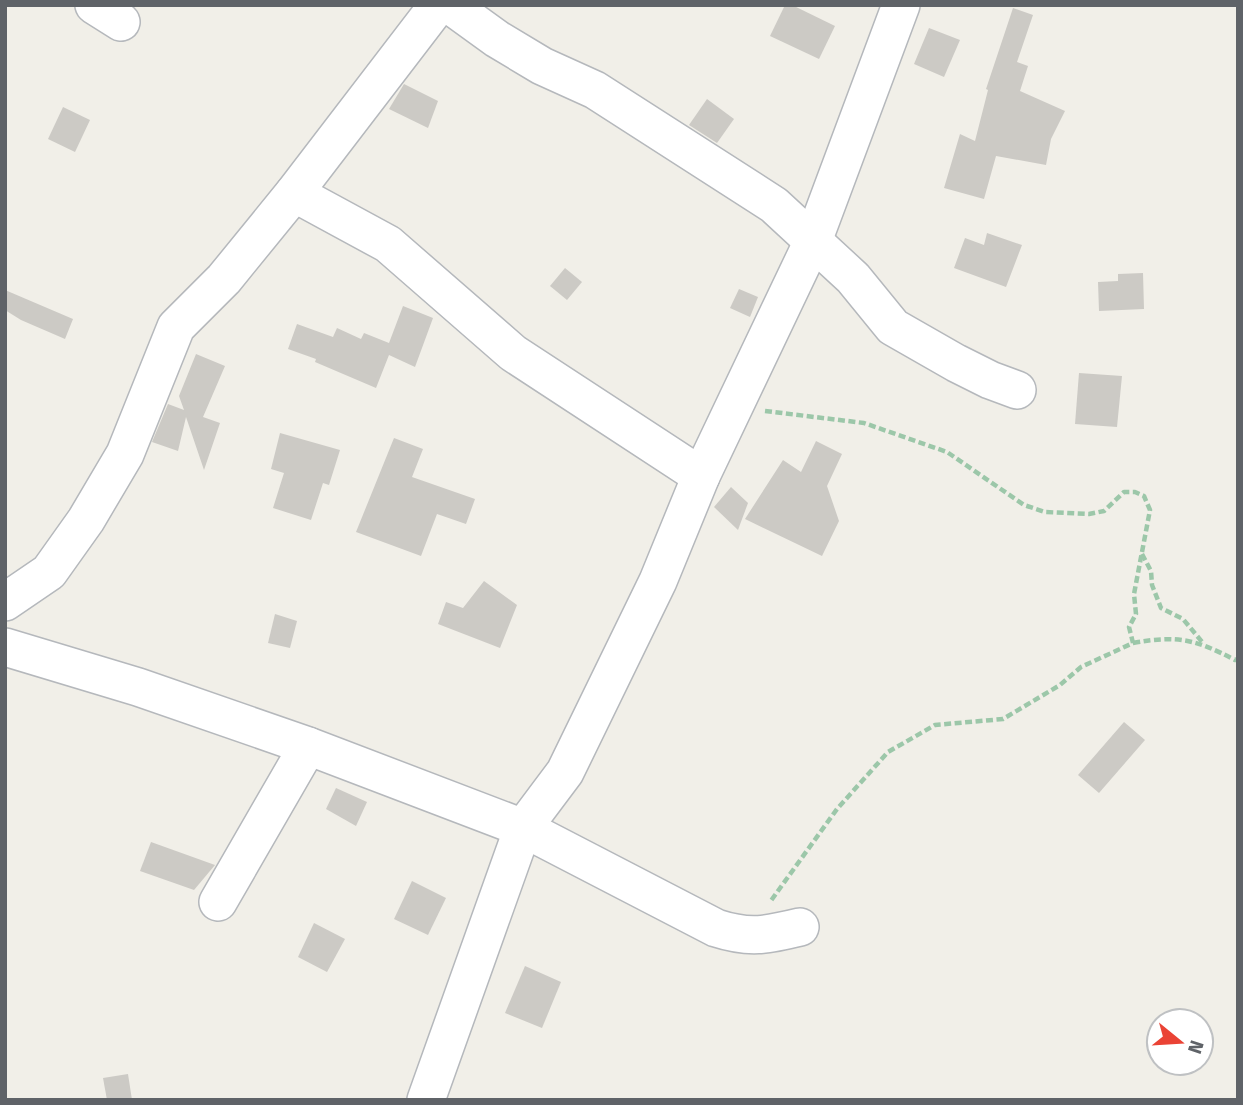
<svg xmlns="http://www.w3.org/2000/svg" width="1243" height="1105" viewBox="0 0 1243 1105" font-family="'Fira Sans',sans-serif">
<rect width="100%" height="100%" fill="#f1efe8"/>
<g fill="#cccac5">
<polygon points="785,5 792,5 835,26 819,59 770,36"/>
<polygon points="1013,8 1033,15 1017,62 1028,66 1020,91 1065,111 1051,139 1046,165 996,156 984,199 944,188 960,134 975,141 988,90 986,89"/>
<polygon points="929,28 960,40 944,77 914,64"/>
<polygon points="404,84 438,101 428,128 389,109"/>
<polygon points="707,99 734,119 717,143 689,125"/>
<polygon points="63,107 90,120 75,152 48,139"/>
<polygon points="987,233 1022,245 1006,287 954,268 965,238 984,245"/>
<polygon points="565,268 582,282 567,300 550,286"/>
<polygon points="1143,273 1144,309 1099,311 1098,282 1118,281 1118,274"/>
<polygon points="739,289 758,297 750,317 730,308"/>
<polygon points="5,290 73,319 65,339 21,320 5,310"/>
<polygon points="403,306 433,318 415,367 389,355 376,388 315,362 316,359 288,349 297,324 333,337 337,328 361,339 364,333 389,343"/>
<polygon points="196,354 225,366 203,417 220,423 204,470 186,417 178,451 152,442 168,404 184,410 179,396"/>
<polygon points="1079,373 1122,376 1117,427 1075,424"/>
<polygon points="280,433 340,450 329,485 323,483 311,520 273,508 284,473 271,469"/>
<polygon points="394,438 423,449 412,477 475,499 466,524 437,514 421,556 356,532"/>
<polygon points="816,441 842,454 827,486 839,521 822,556 745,519 783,460 801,472"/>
<polygon points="731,487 748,503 738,530 714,507"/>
<polygon points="484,581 517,605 500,648 438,624 446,602 463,608"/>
<polygon points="275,614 297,621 290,648 268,643"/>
<polygon points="1124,722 1145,740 1099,793 1078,775"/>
<polygon points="336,788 367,802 356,826 326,809"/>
<polygon points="151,842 215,865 194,890 140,871"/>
<polygon points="412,881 446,898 428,935 394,919"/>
<polygon points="314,923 345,939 327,972 298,957"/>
<polygon points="525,966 561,982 542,1028 505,1013"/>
<polygon points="128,1074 132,1100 107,1100 103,1078"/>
</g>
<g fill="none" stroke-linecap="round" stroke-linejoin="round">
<defs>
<g id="minor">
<polyline points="94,5 121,22"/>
<polyline points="450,5 497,39 542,66 595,90 774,205 853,278 893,327 956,363 990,380 1017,390"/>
<polyline points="294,193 388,244 513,353 701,476"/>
<polyline points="5,602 49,572 86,520 125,454 176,327 224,279 294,193 438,5"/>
<path d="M5 647 138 687 308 746 523 828 716 928C750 939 767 935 800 927"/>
<polyline points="218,902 308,746"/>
<polyline points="426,1100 523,828 565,772 658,581 701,476 813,241 901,5"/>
</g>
</defs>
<use href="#minor" stroke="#b5b8bc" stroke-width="40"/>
<g stroke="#9cc7a9" stroke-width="4.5" stroke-dasharray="7 3.5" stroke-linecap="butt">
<polyline points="765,411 864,423 947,452 1024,505 1045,512 1089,514 1104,511 1124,492 1135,492 1144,496 1150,510 1134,594 1136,614 1129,627 1133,643 1081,667 1060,685 1003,719 935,725 888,752 837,809 770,902"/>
<polyline points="1142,554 1151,571 1152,585 1161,608 1183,619 1203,643"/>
<path d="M1133 643C1177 635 1195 639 1235 660L1238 659"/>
</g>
<use href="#minor" stroke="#fff" stroke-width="37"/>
</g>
<rect width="1243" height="1105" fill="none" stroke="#5f6368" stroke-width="14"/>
<g transform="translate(1180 1042) rotate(108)"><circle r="33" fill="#ffffff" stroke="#bfc1c3" stroke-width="2"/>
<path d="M0-5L12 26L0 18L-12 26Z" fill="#ea4335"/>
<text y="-10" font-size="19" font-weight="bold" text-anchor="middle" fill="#5f6368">N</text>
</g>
</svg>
